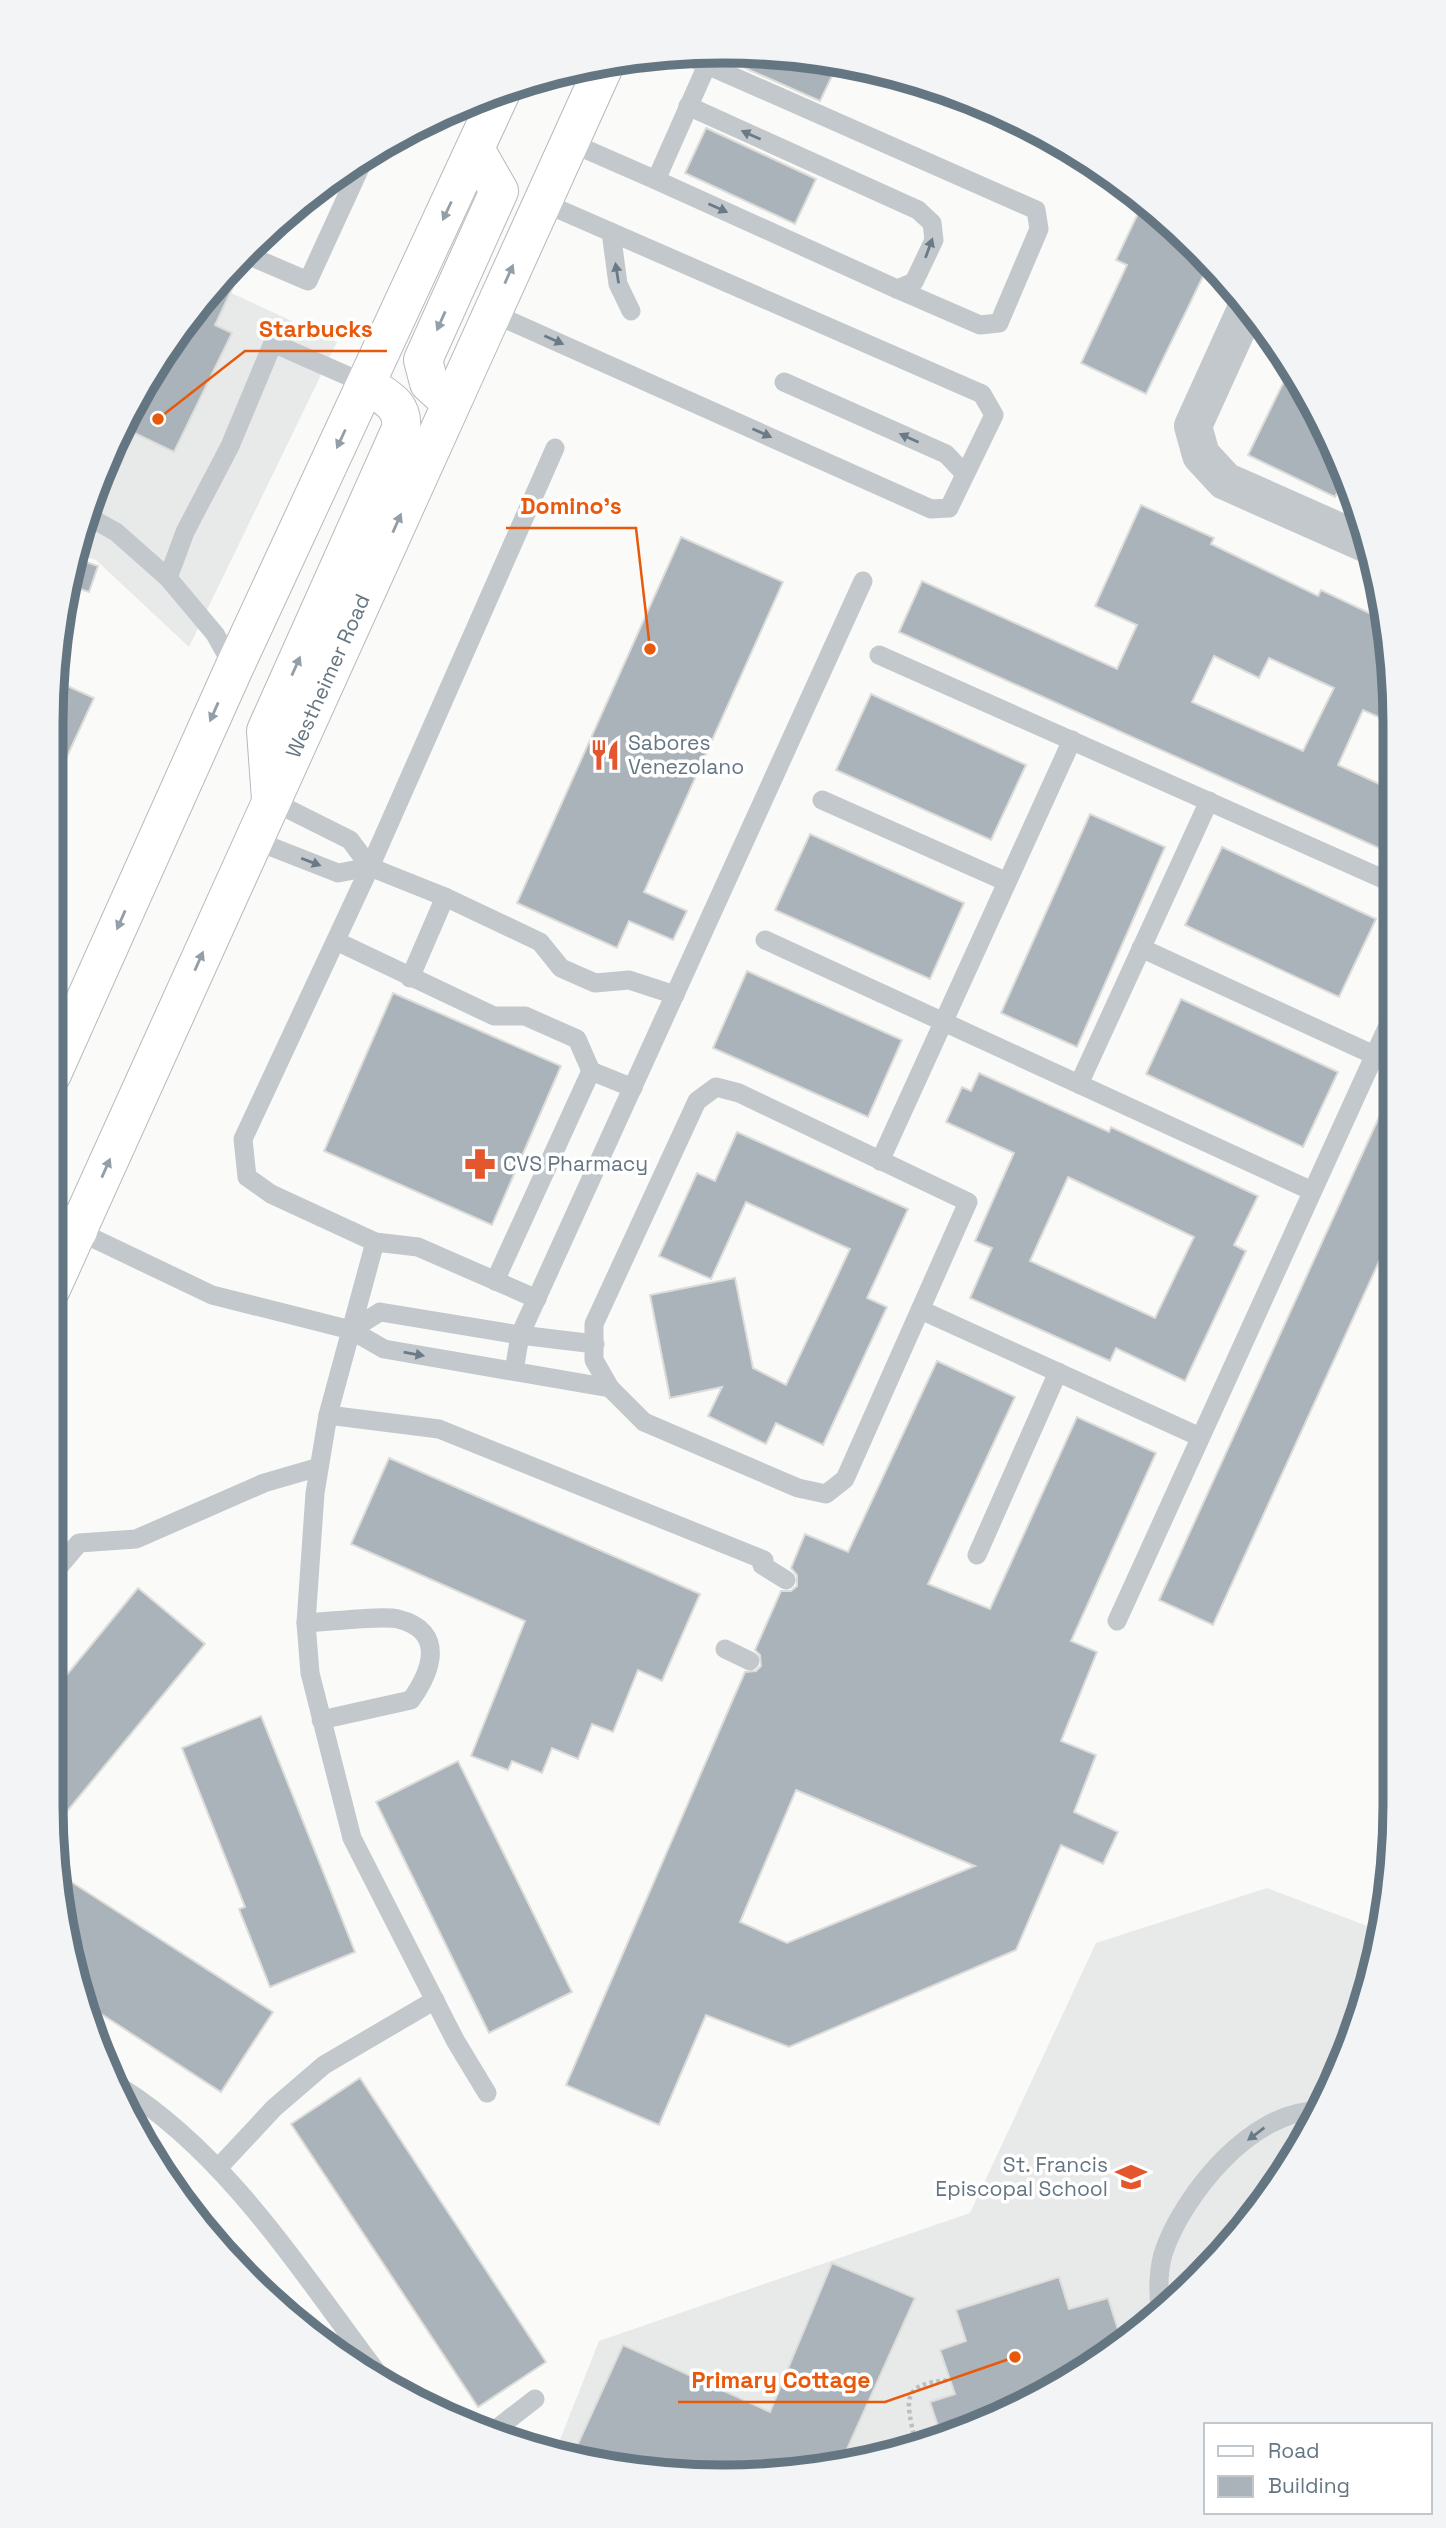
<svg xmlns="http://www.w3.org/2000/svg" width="1446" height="2528" viewBox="0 0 1446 2528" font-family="'Space Grotesk',sans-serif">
<rect width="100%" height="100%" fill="#fafaf8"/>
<g fill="#e8e9e9">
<polygon points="214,285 337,342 189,647 96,560 73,553 141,387"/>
<polygon points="1267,1888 1378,1930 1360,2021 1305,2141 1166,2311 980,2426 767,2476 554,2455 599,2341 970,2213 1096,1943"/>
</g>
<g fill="#aab3b9" stroke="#dcdcda" stroke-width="2" fill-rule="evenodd">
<polygon points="711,53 801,56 834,72 820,101"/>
<polygon points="706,128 816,179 795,224 685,173"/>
<polygon points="1142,205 1198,247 1210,262 1146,394 1081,363 1127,265 1116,260"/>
<polygon points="233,265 241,270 215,325 232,333 174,452 124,428 141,387 218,279"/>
<polygon points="1291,367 1345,477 1335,497 1248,455"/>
<path d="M1141 505 1214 538 1211 544 1318 596 1321 590 1386 621 1390 636V722L1363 710 1338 765 1390 789V853L899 632 922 581 1117 669 1137 625 1095 606ZM1214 656 1259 678 1269 658 1334 688 1303 751 1192 702Z"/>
<polygon points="681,537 783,582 644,892 687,911 673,940 629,921 617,948 517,903"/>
<polygon points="72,557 98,566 89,592 68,585"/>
<polygon points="52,679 94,698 52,789"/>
<polygon points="871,694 1026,765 991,840 836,770"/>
<polygon points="1090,814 1165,847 1077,1047 1001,1013"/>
<polygon points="810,834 964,903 930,979 775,910"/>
<polygon points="1222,847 1376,919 1339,997 1185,925"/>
<polygon points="747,971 902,1040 868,1117 713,1048"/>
<polygon points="393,993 561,1066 492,1225 324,1151"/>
<polygon points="1181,999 1338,1072 1303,1147 1146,1074"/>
<path d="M979 1073 1109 1132 1111 1127 1258 1196 1234 1245 1246 1251 1185 1381 1116 1348 1110 1361 970 1298 992 1248 975 1241 1014 1153 946 1122 962 1087 971 1091ZM1068 1177 1194 1237 1155 1318 1030 1261Z"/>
<polygon points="1391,1091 1392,1233 1213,1625 1159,1600"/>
<polygon points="737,1132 908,1209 867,1298 887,1307 823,1445 776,1423 766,1444 708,1416 722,1387 670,1398 650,1295 735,1278 753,1368 786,1385 850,1249 746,1202 711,1279 659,1256 697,1173 715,1181"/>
<path d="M937 1361 1015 1397 928 1584 990 1609 1077 1417 1156 1453 1071 1641 1097 1652 1061 1741 1096 1755 1074 1812 1118 1832 1103 1864 1061 1845 1016 1950 789 2047 706 2015 659 2125 566 2085 731 1704 745 1672 756 1671 761 1666 760 1655 755 1650 781 1591H791L797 1586V1575L791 1568 805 1534 848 1552ZM796 1790 975 1866 787 1943 740 1922Z"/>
<polygon points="389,1458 700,1594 662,1681 638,1670 613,1732 592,1724 578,1759 552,1748 542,1773 512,1761 508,1770 471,1756 525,1621 351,1544"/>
<polygon points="138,1588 205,1644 54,1827 51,1805 51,1694"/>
<polygon points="261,1716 355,1952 270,1987 239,1909 245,1907 182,1748"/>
<polygon points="458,1761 572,1992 489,2033 376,1802"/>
<polygon points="62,1876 273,2012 221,2092 83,2002"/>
<polygon points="360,2078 546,2362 478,2407 291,2124"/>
<polygon points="832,2263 915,2298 843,2458 767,2476 572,2457 623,2345 770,2412"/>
<polygon points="1059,2277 1069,2309 1108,2298 1121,2339 980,2426 941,2435 930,2402 955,2394 940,2350 966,2341 956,2310"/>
</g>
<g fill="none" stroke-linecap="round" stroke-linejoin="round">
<defs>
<polyline id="secondary" points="51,1218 78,1231"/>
<g id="primary">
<polyline points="451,403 429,383 423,360 499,191 475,149"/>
<path d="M271 799 266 731 401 429C404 404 385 397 366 384"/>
<polyline points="52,1074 234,668 501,92"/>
<polyline points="51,1289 605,64"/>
</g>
</defs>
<use href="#secondary" stroke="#b3babf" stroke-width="40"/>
<use href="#primary" stroke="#b5babe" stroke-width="40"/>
<path stroke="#bbbfc2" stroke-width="4.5" stroke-dasharray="3.5 3.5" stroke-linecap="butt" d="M915 2441C906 2398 900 2384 950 2380"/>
<g stroke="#c3c8cc" stroke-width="19">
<polyline points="707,65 1036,210 1039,229 999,323 980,325 897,289"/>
<polyline points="569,142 656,180 707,65 679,52"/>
<polyline points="656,180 897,289 914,282 934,240 932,223 918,210 688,106"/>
<polyline points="611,232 618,284 631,311"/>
<polyline points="245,254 308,281 364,159"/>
<polyline points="492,313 931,509 949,508 994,415 982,394 542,202"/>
<polyline points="784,382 946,454 965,474"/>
<polyline points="87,516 116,532 168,578"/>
<polyline points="879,655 1390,882"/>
<polyline points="234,668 215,634 168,578 185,532 230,446 273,343 366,384"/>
<polyline points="822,800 1007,882"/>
<polyline points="272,801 350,840 370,867 445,897 540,942 561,968 595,983 629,980 675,995"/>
<polyline points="254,840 338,873 370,867"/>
<polyline points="765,940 1312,1191"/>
<polyline points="336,941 494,1016 525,1016 577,1039 591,1071 633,1088"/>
<polyline points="1141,948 1374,1055"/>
<polyline points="410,978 445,897"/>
<polyline points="1079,1084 1209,801"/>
<polygon points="716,1087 739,1093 968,1202 845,1479 826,1494 798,1488 644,1422 610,1388 594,1360 594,1324 697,1101"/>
<polyline points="880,1161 1072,740"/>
<polyline points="78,1231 212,1295 351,1330 384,1349 610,1388"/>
<polyline points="375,1242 328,1415 315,1493 306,1623 310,1673 352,1838 455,2040 487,2093"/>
<polyline points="495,1281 591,1071"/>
<polyline points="537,1299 418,1247 375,1242 271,1194 247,1177 243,1139 370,867 555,448"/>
<polyline points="921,1310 1200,1437"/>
<polyline points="351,1330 380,1312 520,1335 595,1344"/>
<polyline points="514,1371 520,1335 863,581"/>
<polyline points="328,1415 439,1429 764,1560"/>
<polyline points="977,1555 1058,1372"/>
<polyline points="762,1565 786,1580"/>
<polyline points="51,1576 79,1543 136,1539 264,1483 319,1467"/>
<polyline points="1117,1621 1391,1019"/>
<path d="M306 1623C327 1622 381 1615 398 1619 447 1631 431 1672 411 1700L321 1720"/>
<polyline points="725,1649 750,1661"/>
<path d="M122 2088C230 2156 305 2278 382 2379"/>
<polyline points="219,2167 274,2108 324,2065 435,2000"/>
<path d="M1161 2314C1158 2295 1158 2273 1163 2254 1182 2196 1252 2109 1319 2111"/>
<polyline points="495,2430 535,2399"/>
</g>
<polyline stroke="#c3c8cc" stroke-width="38" points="1247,307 1193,426 1201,455 1225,481 1369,545"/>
<use href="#secondary" stroke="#fff" stroke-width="38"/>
<use href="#primary" stroke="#fff" stroke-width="38"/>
</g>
<defs><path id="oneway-solid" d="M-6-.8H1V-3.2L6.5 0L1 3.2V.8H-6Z" transform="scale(1.75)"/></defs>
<g fill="#6a7a87">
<use href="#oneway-solid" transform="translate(751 135) rotate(-156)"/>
<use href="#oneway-solid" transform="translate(718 208) rotate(24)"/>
<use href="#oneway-solid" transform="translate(929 248) rotate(-70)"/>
<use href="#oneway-solid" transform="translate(617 273) rotate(-99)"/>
<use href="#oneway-solid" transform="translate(554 340) rotate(24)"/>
<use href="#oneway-solid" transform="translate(762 433) rotate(24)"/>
<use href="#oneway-solid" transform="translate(909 438) rotate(-156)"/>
<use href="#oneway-solid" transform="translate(311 862) rotate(21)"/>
<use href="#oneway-solid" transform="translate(414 1354) rotate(10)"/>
<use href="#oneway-solid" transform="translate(1256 2134) rotate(143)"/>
</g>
<g fill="#939fa8">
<use href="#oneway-solid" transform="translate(447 211) rotate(115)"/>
<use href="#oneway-solid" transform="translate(509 274) rotate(-66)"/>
<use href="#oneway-solid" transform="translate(441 321) rotate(114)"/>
<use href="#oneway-solid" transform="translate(341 439) rotate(115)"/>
<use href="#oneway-solid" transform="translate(397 523) rotate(-66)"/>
<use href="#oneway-solid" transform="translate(296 666) rotate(-66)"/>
<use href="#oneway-solid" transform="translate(214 712) rotate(114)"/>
<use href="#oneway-solid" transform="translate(121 920) rotate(114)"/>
<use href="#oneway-solid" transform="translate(199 961) rotate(-66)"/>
<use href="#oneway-solid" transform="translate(106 1168) rotate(-66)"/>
</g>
<defs>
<symbol id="restaurant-bare" viewBox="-9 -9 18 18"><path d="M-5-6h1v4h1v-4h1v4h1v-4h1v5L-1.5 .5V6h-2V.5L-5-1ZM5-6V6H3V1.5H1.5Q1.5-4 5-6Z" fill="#e4572e" stroke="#fff" stroke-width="2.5" paint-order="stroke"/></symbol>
<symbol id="pharmacy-bare" viewBox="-9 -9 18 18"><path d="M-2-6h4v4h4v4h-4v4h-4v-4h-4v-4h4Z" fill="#e4572e" stroke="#fff" stroke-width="2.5" paint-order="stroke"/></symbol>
<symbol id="school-bare" viewBox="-9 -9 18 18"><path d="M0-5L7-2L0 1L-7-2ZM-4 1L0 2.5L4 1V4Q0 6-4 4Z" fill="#e4572e" stroke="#fff" stroke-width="2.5" paint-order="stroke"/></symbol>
</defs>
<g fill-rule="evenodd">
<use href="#restaurant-bare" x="583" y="733" width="44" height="44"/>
<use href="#pharmacy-bare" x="458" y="1142" width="44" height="44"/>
<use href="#school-bare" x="1109" y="2155" width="44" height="44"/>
</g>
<g text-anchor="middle" stroke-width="7" stroke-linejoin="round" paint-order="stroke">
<g font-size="21" fill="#657683" stroke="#fff">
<text transform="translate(328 676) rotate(-66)" y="7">Westheimer Road</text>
</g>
<g font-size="21" fill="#657683" stroke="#fff" text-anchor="start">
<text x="628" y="750">Sabores<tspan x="628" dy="24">Venezolano</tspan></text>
<text x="503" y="1171">CVS Pharmacy</text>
<text x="1108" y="2172" text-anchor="end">St. Francis<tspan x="1108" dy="24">Episcopal School</tspan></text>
</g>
</g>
<path d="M0 0H1446V2528H0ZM723 63H723A660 660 0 0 1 1383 723V1805A660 660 0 0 1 723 2465H723A660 660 0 0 1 63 1805V723A660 660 0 0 1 723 63Z" fill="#f3f4f5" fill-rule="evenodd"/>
<path fill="none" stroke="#657683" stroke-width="9" d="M723 63H723A660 660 0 0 1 1383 723V1805A660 660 0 0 1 723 2465H723A660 660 0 0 1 63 1805V723A660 660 0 0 1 723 63Z"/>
<path fill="none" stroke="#e8590c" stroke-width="2.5" d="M158 419L245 351H387M650 649L636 528H506M1015 2357L885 2402H678"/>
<g fill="#e8590c" stroke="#fff" stroke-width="2.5">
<circle cx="158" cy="419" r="7"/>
<circle cx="650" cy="649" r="7"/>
<circle cx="1015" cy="2357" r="7"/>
</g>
<g font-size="23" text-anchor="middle" font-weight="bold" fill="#e8590c" stroke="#fff" stroke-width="7" stroke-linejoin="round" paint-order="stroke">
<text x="316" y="337">Starbucks</text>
<text x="571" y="514">Domino's</text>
<text x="781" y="2388">Primary Cottage</text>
</g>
<rect x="1204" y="2423" width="228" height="91" fill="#ffffff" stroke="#c1c8cd" stroke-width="2"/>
<rect x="1218" y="2446" width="35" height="10" fill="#ffffff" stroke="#c1c8cd" stroke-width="2"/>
<text x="1268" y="2458" font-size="21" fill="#657683">Road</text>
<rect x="1218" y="2476" width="35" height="21" fill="#aab3b9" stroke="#c1c8cd" stroke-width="2"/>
<text x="1268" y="2493" font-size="21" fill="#657683">Building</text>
</svg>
